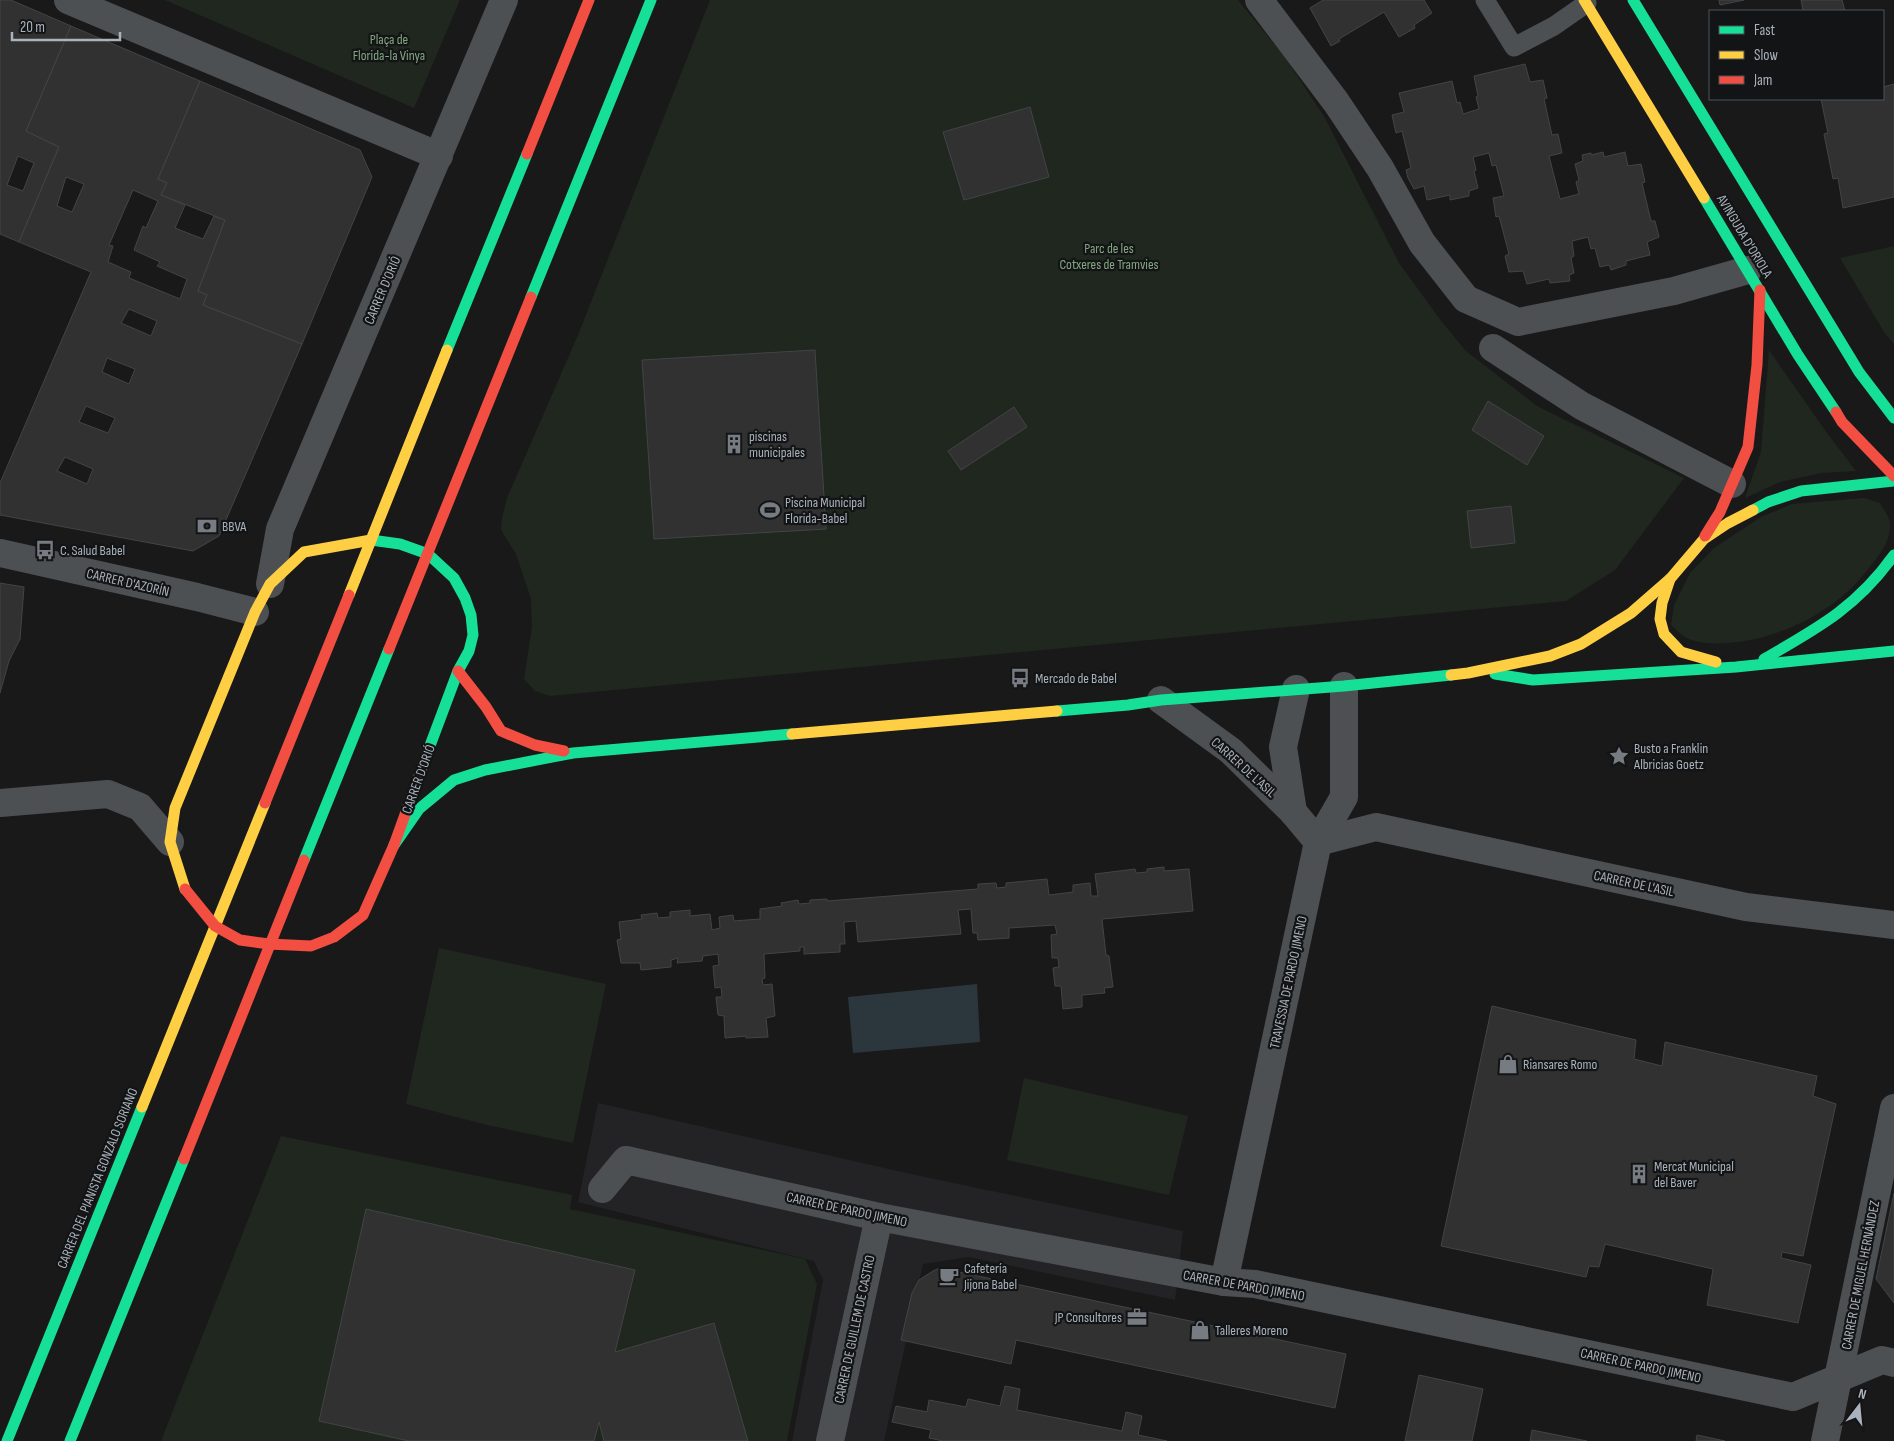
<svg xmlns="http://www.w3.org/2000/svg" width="1894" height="1441" viewBox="0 0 1894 1441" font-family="'Sofia Sans Condensed',sans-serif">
<rect width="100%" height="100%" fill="#19191a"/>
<polygon fill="#232326" points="598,1103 911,1174 1183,1231 1175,1300 969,1257 923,1264 884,1441 792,1441 823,1280 814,1261 578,1202"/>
<g fill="#1f271f">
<polygon points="165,0 460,0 414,108"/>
<polygon points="710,0 1238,0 1285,57 1325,118 1399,263 1442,322 1466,351 1537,406 1684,478 1615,570 1566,601 550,696 535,691 524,679 532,627 531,599 516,554 501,530 502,518 507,498 578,335"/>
<polygon points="1894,246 1894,344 1884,332 1840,258"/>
<polygon points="1769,350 1827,433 1856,471 1821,473 1780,482 1745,498 1761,452"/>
<path d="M1864 498 1880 503C1883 509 1889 516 1890 523 1891 539 1882 552 1872 564 1840 608 1792 634 1738 642 1722 644 1704 645 1689 639 1682 637 1676 629 1671 625L1674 605 1690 573 1714 548 1761 517 1792 504Z"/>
<polygon points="439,948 606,984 573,1143 487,1125 406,1104"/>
<polygon points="1024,1078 1188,1116 1169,1195 1007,1160"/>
<polygon points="281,1136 572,1195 570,1209 805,1259 817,1284 787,1441 161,1441"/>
</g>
<polygon fill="#2b373d" points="977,984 980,1042 853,1053 848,997"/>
<g fill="#313132" stroke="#424446" fill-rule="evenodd">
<path d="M0 0H11L71 26 26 131 59 147 19 242 0 234ZM18 156 34 163 23 191 7 185Z"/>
<polygon points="1323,0 1424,0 1432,13 1414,25 1415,28 1399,37 1384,12 1339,39 1340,41 1331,46 1310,8"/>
<polygon points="1719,0 1744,0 1720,5"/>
<polygon points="1801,0 1842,0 1845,11 1803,11"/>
<path d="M71 26 200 81 158 179 167 183 161 195 185 205 175 228 203 239 214 216 225 220 198 291 207 295 203 305 302 344 219 536 193 551 0 515V483L91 272 19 242 59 147 26 131ZM66 177 84 184 72 212 57 206ZM133 190 158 201 146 228 143 226 134 250 160 262 157 266 187 279 180 299 129 278 131 272 108 262 113 246 109 245ZM129 309 157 321 151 336 121 323ZM107 358 135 369 129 384 102 372ZM86 406 115 418 108 433 79 422ZM65 457 93 469 87 484 57 471Z"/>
<polygon points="1525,64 1530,82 1543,80 1547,98 1544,99 1552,135 1558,134 1562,153 1549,156 1560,199 1579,194 1576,182 1579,180 1575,164 1583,161 1582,155 1591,153 1591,155 1603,152 1604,157 1625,152 1628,166 1641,164 1645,182 1642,183 1651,221 1655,221 1659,237 1647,242 1650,255 1626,261 1626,265 1611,270 1609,265 1600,267 1595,248 1591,249 1588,237 1572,241 1574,256 1571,258 1574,273 1569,275 1570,281 1550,283 1549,279 1527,284 1523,271 1509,272 1505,256 1509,254 1499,216 1496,217 1493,198 1504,196 1496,165 1492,166 1489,153 1473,157 1476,170 1474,171 1478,188 1469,191 1469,196 1450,200 1450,195 1427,200 1424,186 1414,189 1408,178 1406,170 1411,168 1402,131 1396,133 1392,115 1404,112 1399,93 1452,81 1457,103 1460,102 1463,114 1479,109 1476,97 1478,96 1474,76"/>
<polygon points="200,81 360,150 372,177 302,344 203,305 207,295 198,291 225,220 161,195 167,183 158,179"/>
<polygon points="1894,84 1894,197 1843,208 1838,178 1833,179 1824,134 1828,133 1821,99 1883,99 1883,87"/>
<polygon points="1030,107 1049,177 964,200 943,132"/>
<polygon points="815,350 826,529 654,539 642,360"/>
<polygon points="1488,401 1544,436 1527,465 1472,430"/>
<polygon points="1014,407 1027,427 961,470 948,451"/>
<polygon points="1511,506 1515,543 1471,548 1467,511"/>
<polygon points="0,583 24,587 20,639 9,661 0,693"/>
<polygon points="1164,867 1164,871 1189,869 1193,911 1102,919 1106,955 1109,956 1113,987 1104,988 1105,993 1082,995 1082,1007 1063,1009 1061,986 1055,986 1053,968 1059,967 1058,958 1052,958 1051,935 1057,934 1055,925 1009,928 1009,938 978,940 977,933 973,933 971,909 958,910 961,934 858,942 856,921 844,922 845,944 840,944 840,952 804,954 804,947 800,947 800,951 764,954 765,978 762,979 763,985 772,984 775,1016 766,1018 768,1037 746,1038 746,1036 725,1038 724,1016 718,1015 716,997 722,997 721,987 715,988 713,966 719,965 718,954 703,956 702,961 677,963 678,958 671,960 671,967 641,970 640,963 621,963 617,940 621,939 619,922 642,919 641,915 657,913 658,918 670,917 670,912 690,910 690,916 710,914 712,930 720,928 719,917 733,915 734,921 760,919 760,909 782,906 781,903 798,900 799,904 810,903 810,900 827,899 827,901 978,889 978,884 996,883 997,888 1006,887 1006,883 1047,879 1049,895 1073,892 1073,885 1090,883 1091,896 1098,896 1095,874 1135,869 1136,873 1147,872 1147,869"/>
<polygon points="1492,1006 1636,1040 1634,1059 1662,1066 1665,1042 1817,1076 1813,1096 1836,1104 1803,1256 1782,1252 1781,1258 1811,1265 1798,1323 1707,1305 1713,1269 1605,1244 1599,1267 1589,1266 1586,1277 1441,1246"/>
<polygon points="1894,1193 1894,1303 1876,1279"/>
<polygon points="366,1209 635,1270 615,1352 714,1323 748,1441 604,1441 599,1422 594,1441 409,1441 319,1421"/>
<polygon points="940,1268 1346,1354 1335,1408 1016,1340 1011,1364 901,1340 912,1293 919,1280 933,1271"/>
<polygon points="1419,1375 1483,1389 1472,1441 1405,1441"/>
<polygon points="1005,1386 1020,1389 1017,1410 1122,1431 1126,1412 1142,1416 1138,1435 1167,1441 943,1441 929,1438 931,1430 892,1422 896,1406 927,1412 929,1400 966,1407 968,1399 1000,1406"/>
<polygon points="1532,1430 1587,1441 1530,1441"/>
<polygon points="1697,1435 1725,1441 1696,1441"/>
</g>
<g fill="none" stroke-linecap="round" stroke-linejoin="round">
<polyline stroke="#4d5053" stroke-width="19" points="1485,0 1514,47 1554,26 1587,3"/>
<g stroke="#4d5053" stroke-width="28">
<polyline points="68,0 439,156"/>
<polyline points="1259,0 1336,102 1380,168 1422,243 1466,299 1518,322 1674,291 1748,270"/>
<polyline points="1493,348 1582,406 1732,484"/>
<polyline points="0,553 197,597 255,612"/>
<polyline points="270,584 280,529 504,0"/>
<polyline points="1161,700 1231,751 1293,812 1318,842"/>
<polyline points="0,803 108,794 140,807 170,842"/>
<polyline points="1293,812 1283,747 1296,689"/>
<polyline points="1318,842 1376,827 1746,907 1894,925"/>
<polyline points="602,1189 626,1160 879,1217 1224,1282 1255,1284 1793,1397 1882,1360 1894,1363"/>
<polyline points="1224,1282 1318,842 1344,797 1344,686"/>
<polyline points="830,1441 879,1217"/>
<polyline points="1825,1441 1894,1108"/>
</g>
<g stroke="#16e098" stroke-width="11">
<polyline points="1633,0 1859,372 1894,418"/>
<polyline points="1704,198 1798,355 1836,412"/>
<polyline points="531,297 651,0"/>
<polyline points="447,350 527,154"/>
<polyline points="1753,510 1768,502 1801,491 1894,481"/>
<polyline points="371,540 400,544 428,554 454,578 465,598 471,615 473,635 469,651 458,671 428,751"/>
<path d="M1764 659C1818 628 1857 607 1894 555"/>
<polyline points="1495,674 1533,680 1736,667 1894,651"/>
<polyline points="1057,711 1128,705 1161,700 1344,686 1451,675"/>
<polyline points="394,845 419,809 454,780 485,770 573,753 792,734"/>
<polyline points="304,860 389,649"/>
<polyline points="7,1441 142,1107"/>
<polyline points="70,1441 184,1159"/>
</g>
<g stroke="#ffcf43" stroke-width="11">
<polyline points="1584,0 1704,198"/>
<polyline points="1670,579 1662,603 1660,619 1664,634 1681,652 1716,662"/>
<polyline points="349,595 447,350"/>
<polyline points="1451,675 1468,673 1550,656 1581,644 1631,613 1670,579 1704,539 1728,523 1753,510"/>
<polyline points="792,734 1057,711"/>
<polyline points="185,889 170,842 175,808 255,612 270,584 304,552 371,540"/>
<polyline points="142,1107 265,803"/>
</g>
<g stroke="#f24e42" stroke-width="11">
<polyline points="527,154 589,0"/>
<polyline points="1836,412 1842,422 1894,476"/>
<polyline points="1705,536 1720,512 1748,447 1757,365 1760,290"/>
<polyline points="389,649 531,297"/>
<polyline points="458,671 486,707 501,731 535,745 564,751"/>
<polyline points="265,803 349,595"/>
<polyline points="185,889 215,926 240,940 269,944 311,946 334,937 363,915 394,845 428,751"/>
<polyline points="184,1159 304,860"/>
</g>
</g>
<defs>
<symbol id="building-bare" viewBox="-9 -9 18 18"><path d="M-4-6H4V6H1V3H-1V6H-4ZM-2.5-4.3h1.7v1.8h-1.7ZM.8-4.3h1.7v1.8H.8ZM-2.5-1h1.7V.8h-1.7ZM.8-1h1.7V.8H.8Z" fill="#777c83" stroke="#131416" stroke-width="2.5" paint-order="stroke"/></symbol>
<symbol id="stadium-bare" viewBox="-9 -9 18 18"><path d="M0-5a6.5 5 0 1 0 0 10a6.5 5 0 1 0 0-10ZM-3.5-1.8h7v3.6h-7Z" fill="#777c83" stroke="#131416" stroke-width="2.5" paint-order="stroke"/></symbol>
<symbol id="bank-bare" viewBox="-9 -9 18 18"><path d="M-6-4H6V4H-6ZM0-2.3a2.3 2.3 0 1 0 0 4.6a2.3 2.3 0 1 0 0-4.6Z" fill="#777c83" stroke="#131416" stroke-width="2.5" paint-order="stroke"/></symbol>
<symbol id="bus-bare" viewBox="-9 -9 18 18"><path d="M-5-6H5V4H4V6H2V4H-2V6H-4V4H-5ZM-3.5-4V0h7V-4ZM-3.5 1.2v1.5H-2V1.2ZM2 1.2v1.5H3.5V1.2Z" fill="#777c83" stroke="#131416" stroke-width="2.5" paint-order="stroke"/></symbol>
<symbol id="sight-bare" viewBox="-9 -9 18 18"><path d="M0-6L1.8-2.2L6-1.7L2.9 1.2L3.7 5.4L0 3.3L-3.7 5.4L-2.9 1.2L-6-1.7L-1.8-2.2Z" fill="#777c83" stroke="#131416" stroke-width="2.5" paint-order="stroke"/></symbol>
<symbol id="shop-bare" viewBox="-9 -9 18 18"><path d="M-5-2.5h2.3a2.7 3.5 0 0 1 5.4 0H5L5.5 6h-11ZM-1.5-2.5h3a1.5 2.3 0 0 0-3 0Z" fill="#777c83" stroke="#131416" stroke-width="2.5" paint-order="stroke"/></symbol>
<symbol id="cafe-bare" viewBox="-9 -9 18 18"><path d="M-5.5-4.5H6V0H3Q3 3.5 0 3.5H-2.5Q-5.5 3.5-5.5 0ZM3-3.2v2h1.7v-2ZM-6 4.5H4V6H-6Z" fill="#777c83" stroke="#131416" stroke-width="2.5" paint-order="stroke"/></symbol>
<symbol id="office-bare" viewBox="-9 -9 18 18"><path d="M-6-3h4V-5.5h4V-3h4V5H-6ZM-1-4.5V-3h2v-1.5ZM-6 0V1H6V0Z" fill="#777c83" stroke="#131416" stroke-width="2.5" paint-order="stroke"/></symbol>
</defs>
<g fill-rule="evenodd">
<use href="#building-bare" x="720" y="430" width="28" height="28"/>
<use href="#stadium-bare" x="756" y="496" width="28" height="28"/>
<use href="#bank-bare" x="193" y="512" width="28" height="28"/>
<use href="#bus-bare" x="31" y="536" width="28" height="28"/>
<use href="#bus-bare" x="1006" y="664" width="28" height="28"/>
<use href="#sight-bare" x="1605" y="742" width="28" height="28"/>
<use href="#shop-bare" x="1494" y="1050" width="28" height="28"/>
<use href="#building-bare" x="1625" y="1160" width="28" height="28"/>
<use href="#cafe-bare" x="935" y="1262" width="28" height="28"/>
<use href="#office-bare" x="1123" y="1303" width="28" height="28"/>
<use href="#shop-bare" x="1186" y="1316" width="28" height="28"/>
</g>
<g text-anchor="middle" stroke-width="4.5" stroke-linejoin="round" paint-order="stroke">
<g font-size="14" fill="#83a780" stroke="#131416">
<text x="389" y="44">Plaça de<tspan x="389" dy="16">Florida-la Vinya</tspan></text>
<text x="1109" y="253">Parc de les<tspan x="1109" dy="16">Cotxeres de Tramvies</tspan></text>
</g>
<g font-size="14" fill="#aab2bb" stroke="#131416">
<text transform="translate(1745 236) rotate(59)" y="5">AVINGUDA D'ORIOLA</text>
<text transform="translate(382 290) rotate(-67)" y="5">CARRER D'ORIÓ</text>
<text transform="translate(128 582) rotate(13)" y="5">CARRER D'AZORÍN</text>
<text transform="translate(1244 767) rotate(42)" y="5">CARRER DE L'ASIL</text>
<text transform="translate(418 779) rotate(-70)" y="5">CARRER D'ORIÓ</text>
<text transform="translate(1634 883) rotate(12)" y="5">CARRER DE L'ASIL</text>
<text transform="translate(1288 982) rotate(-78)" y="5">TRAVESSIA DE PARDO JIMENO</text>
<text transform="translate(97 1178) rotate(-68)" y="5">CARRER DEL PIANISTA GONZALO SORIANO</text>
<text transform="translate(847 1209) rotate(12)" y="5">CARRER DE PARDO JIMENO</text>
<text transform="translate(1860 1275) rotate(-79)" y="5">CARRER DE MIGUEL HERNÁNDEZ</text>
<text transform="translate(1244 1285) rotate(10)" y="5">CARRER DE PARDO JIMENO</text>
<text transform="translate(854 1329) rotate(-78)" y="5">CARRER DE GUILLEM DE CASTRO</text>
<text transform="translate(1641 1365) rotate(12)" y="5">CARRER DE PARDO JIMENO</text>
</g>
<g font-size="14" fill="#aab2bb" stroke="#131416" text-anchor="start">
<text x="749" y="441">piscinas<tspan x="749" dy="16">municipales</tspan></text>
<text x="785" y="507">Piscina Municipal<tspan x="785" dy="16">Florida-Babel</tspan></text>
<text x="222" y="531">BBVA</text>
<text x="60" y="555">C. Salud Babel</text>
<text x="1035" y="683">Mercado de Babel</text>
<text x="1634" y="753">Busto a Franklin<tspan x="1634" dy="16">Albricias Goetz</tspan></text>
<text x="1523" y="1069">Riansares Romo</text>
<text x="1654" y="1171">Mercat Municipal<tspan x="1654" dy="16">del Baver</tspan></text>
<text x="964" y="1273">Cafetería<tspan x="964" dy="16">Jijona Babel</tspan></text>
<text x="1122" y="1322" text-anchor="end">JP Consultores</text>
<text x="1215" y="1335">Talleres Moreno</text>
</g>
</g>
<rect x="1709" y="10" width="175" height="90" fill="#131416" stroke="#4f5358"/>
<rect x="1719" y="26" width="25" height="8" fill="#16e098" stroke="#4f5358"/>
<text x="1754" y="35" font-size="15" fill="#aab2bb">Fast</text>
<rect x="1719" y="51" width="25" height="8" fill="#ffcf43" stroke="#4f5358"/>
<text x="1754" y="60" font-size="15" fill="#aab2bb">Slow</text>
<rect x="1719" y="76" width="25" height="8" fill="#f24e42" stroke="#4f5358"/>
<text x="1754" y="85" font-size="15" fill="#aab2bb">Jam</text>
<g transform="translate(1859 1406) rotate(16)" stroke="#131416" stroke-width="4" paint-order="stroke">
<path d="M0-4L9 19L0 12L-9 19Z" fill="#aab2bb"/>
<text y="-8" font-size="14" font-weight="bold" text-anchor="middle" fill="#aab2bb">N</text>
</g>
<path d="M12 32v8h108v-8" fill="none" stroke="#aab2bb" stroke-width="2.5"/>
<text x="20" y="32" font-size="15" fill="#aab2bb" stroke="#131416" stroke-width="4" paint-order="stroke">20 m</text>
</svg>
